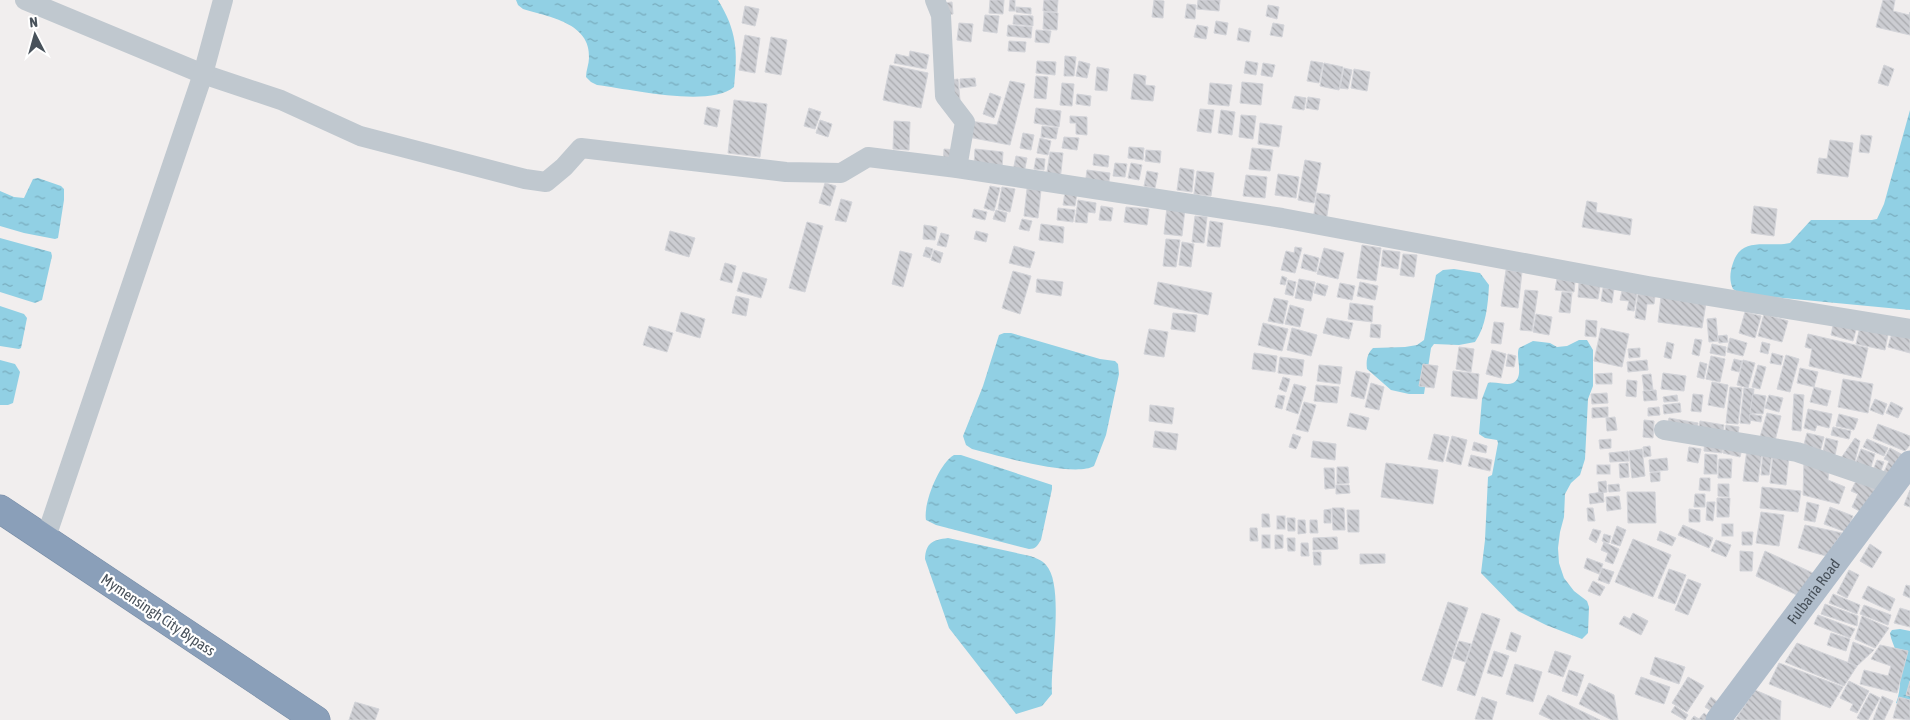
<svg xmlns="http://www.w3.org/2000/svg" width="1910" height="720" viewBox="0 0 1910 720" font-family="'Asap Condensed',sans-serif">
<defs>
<pattern id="water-ripples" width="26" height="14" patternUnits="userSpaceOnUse" patternTransform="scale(1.25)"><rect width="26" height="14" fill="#91d0e4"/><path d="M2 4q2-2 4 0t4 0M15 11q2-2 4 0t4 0" fill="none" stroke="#78abbc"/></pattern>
<pattern id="building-back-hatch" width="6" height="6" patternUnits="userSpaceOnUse" patternTransform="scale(1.25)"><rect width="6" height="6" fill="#cccdd2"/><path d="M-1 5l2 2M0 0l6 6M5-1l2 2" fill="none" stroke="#a8a9ad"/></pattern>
</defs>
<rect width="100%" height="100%" fill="#f1eeee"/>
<g fill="url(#water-ripples)">
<path d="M516 0H718C737 31 738 51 734 87 709 108 630 89 597 85L591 82 586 77C586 70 589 64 589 58 591 23 549 17 523 9L518 5Z"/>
<path d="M1910 110V310L1741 294 1733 289C1729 280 1730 272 1733 263 1742 235 1768 248 1790 243L1811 220H1872L1877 219 1884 204Z"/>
<polygon points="38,178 61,186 64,189 64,200 58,238 55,239 24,233 0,226 0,191 14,197 24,198 33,179"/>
<polygon points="0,238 51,252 52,256 42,300 35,303 0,292"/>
<path d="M1454 269 1480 273 1489 285C1488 305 1486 326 1475 342L1459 345 1434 344 1431 348 1424 394H1409L1391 390 1367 369C1366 360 1367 354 1373 348L1405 347 1417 345 1424 340 1436 275 1443 270Z"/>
<polygon points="0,306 24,314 27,318 21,348 19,349 0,346"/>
<path d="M1004 333H1011L1100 359 1115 361 1118 364 1119 374 1106 435 1094 466C1074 478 996 455 972 449L966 445 963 436 983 386 999 335Z"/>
<path d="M1579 340H1587L1593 350V386L1588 399 1585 459 1580 475 1571 483 1565 494 1564 517 1560 532 1558 548 1559 563 1564 578 1574 591 1587 601 1589 607 1588 633 1582 639 1546 625 1518 611 1481 573 1485 540 1488 477 1492 475 1498 443 1497 440 1485 438 1479 434 1482 399 1488 383C1496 381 1506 386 1513 383 1525 377 1515 357 1519 348L1533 341 1550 343 1557 347 1567 346Z"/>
<polygon points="0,360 15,364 20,372 13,403 8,405 0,405"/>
<path d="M954 455H961L1052 485V489L1041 540C1037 546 1036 549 1029 549L936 525 926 520C923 504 939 463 954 455Z"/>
<path d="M948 538 1030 556C1036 558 1042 560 1046 565 1065 585 1050 665 1052 694L1042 706 1016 714 949 628 925 559C926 543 932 540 948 538Z"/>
<path d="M1900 629 1910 631V708L1896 703C1902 689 1901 667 1896 652 1894 645 1891 640 1890 633L1892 630Z"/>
</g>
<g fill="url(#building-back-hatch)" stroke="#d3d4d9">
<polygon points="990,0 1004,0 1003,14 989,13"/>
<polygon points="1010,0 1015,0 1015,11 1009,11"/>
<polygon points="1044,0 1058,0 1057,12 1043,11"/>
<polygon points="1154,0 1164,1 1163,18 1152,17"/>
<polygon points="1198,0 1220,0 1219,11 1197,9"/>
<polygon points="1883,0 1895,0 1893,11 1909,15 1910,12 1910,35 1876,27"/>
<polygon points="952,2 953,14 946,15 944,3"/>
<polygon points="1187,4 1196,5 1195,19 1185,18"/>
<polygon points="1268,5 1279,7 1277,19 1266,16"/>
<polygon points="745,6 759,9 755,26 742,23"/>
<polygon points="1016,7 1031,8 1031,14 1016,12"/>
<polygon points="1044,12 1058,13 1057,30 1043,29"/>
<polygon points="985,15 999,16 997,33 983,31"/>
<polygon points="1014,15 1033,16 1033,26 1013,24"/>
<polygon points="1216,21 1228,23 1226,35 1214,33"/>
<polygon points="959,23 973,24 971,42 957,40"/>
<polygon points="1273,23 1284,25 1282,37 1270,35"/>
<polygon points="1008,25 1032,27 1031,38 1007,36"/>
<polygon points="1197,25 1208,27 1206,39 1194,37"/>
<polygon points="1239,28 1251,31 1249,42 1237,40"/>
<polygon points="1036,30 1051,31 1049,43 1035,42"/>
<polygon points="745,35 760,38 755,73 739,70"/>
<polygon points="771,37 787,40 781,75 765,72"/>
<polygon points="1009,41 1026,42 1025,52 1008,51"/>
<polygon points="910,51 929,55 926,69 894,63 896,54 909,57"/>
<polygon points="1065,56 1076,57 1074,76 1064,76"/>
<polygon points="1037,61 1056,62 1055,75 1036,73"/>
<polygon points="1079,61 1090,64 1087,78 1076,76"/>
<polygon points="1246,61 1258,63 1256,75 1244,73"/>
<polygon points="1311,61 1323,63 1319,83 1307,81"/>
<polygon points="1263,63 1275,65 1272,77 1261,75"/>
<polygon points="1324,63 1343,67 1339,90 1320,86"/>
<polygon points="890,65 928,73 921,108 883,100"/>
<polygon points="1884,65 1894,69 1888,86 1878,83"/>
<polygon points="1097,67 1109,69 1107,91 1095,90"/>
<polygon points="1344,68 1352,70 1348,89 1340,88"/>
<polygon points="1354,69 1370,72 1367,91 1351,88"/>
<polygon points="1134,74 1146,76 1145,85 1155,86 1153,101 1131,99"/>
<polygon points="1036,76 1048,77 1046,99 1034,98"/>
<polygon points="975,78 976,86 960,88 960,79"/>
<polygon points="958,79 960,100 952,101 950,80"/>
<polygon points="1010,81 1025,84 1010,145 968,137 970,121 997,125"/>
<polygon points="1242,82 1263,84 1261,105 1240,103"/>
<polygon points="1062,83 1074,84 1072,106 1060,105"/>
<polygon points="1210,83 1232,85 1229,106 1208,104"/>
<polygon points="990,93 1001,97 994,118 983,114"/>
<polygon points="1077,94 1091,96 1090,106 1076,104"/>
<polygon points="1295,96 1306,98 1304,110 1292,108"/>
<polygon points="1308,97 1320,99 1318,110 1306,108"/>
<polygon points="734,100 767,104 760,157 728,153"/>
<polygon points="707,107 720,110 717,127 704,124"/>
<polygon points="809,108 821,112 815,129 804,126"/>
<polygon points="1036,108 1061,111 1059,127 1034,123"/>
<polygon points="1200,109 1214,110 1211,133 1197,131"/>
<polygon points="1221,110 1235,112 1232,135 1218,133"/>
<polygon points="1241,115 1256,116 1253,139 1239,137"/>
<polygon points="1070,116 1087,117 1087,135 1076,134 1076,123 1070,123"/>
<polygon points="820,120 832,124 828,137 816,133"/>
<polygon points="894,121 910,122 909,150 893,149"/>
<polygon points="1260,123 1282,126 1279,147 1258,144"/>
<polygon points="1042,126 1058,128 1056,139 1041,137"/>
<polygon points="1023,133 1034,135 1031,150 1020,148"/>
<polygon points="1861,135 1872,136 1869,153 1859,152"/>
<polygon points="1064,137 1079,138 1077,150 1062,148"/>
<polygon points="1040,138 1051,141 1048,155 1037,153"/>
<polygon points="1830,140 1853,143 1848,177 1817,173 1819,158 1827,159"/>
<polygon points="1129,147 1144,148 1143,160 1128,158"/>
<polygon points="1252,148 1273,150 1270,171 1249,169"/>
<polygon points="944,149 958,150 943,165"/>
<polygon points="975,149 1003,152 1002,168 974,165"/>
<polygon points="1146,150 1161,151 1160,163 1145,161"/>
<polygon points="1050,152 1063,153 1060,181 1046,179"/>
<polygon points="1094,154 1109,156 1108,167 1093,165"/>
<polygon points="1016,156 1027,158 1024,173 1013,171"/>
<polygon points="1036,158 1045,159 1044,170 1034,169"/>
<polygon points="1305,160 1321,163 1314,203 1298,200"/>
<polygon points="1115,163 1127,164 1125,177 1113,176"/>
<polygon points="1131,163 1142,165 1139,180 1128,178"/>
<polygon points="1180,168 1194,170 1192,192 1177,190"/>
<polygon points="1087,170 1110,173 1108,189 1085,186"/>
<polygon points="1147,171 1158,173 1155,188 1144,186"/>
<polygon points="1197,171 1214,173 1211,196 1194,194"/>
<polygon points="1278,174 1299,177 1296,198 1275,195"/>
<polygon points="1246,175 1267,177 1265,198 1243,196"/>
<polygon points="825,183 836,186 830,206 819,203"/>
<polygon points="990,186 1000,188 994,211 984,208"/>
<polygon points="1002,187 1015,189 1010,212 998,209"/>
<polygon points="1027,189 1041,190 1038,218 1024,216"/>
<polygon points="1065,192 1077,193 1075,206 1063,205"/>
<polygon points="1317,193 1330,195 1326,222 1313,220"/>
<polygon points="841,199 852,202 846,222 835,220"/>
<polygon points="1078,200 1096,203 1095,213 1088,212 1087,223 1075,222"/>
<polygon points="1587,201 1597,203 1596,212 1632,219 1630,235 1582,227"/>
<polygon points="1101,206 1113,208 1111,221 1099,220"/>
<polygon points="1754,206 1777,209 1774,236 1751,233"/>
<polygon points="1126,207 1149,209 1147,225 1124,222"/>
<polygon points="1167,207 1185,209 1182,236 1164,234"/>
<polygon points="1058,208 1075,210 1073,222 1057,220"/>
<polygon points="974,209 987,212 985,220 972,217"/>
<polygon points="996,210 1007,213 1005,222 993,219"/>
<polygon points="1195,216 1207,217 1204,243 1192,242"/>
<polygon points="1022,219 1032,221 1029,231 1019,229"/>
<polygon points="1210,221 1223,223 1220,247 1207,246"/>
<polygon points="807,222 823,226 805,292 789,288"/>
<polygon points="1041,224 1064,227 1063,243 1039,240"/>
<polygon points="924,225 937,227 935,240 923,239"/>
<polygon points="670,231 695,238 689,257 665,250"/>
<polygon points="976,231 988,234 986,242 974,239"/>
<polygon points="941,233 949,235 946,247 937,245"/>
<polygon points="1166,239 1180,240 1176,267 1163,266"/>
<polygon points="1182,242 1194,244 1191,267 1179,265"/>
<polygon points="1362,245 1381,248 1376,281 1357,278"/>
<polygon points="1014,246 1035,252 1030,268 1009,263"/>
<polygon points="926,247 933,249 930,258 923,256"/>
<polygon points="1295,247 1302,248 1295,273 1281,270 1286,251 1294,253"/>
<polygon points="1324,248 1344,253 1338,279 1317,274"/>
<polygon points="934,250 943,253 940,263 931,260"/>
<polygon points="1383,250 1400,252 1398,269 1381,266"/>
<polygon points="900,251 912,254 903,287 892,284"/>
<polygon points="1304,254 1319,258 1316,272 1301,268"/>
<polygon points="1403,254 1417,255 1414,277 1400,275"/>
<polygon points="725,263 736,266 732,283 720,280"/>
<polygon points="1506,270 1522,272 1518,308 1501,306"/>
<polygon points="1013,271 1031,276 1020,314 1002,308"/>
<polygon points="743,272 767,279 761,298 737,291"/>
<polygon points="1282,276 1287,278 1285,285 1280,284"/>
<polygon points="1037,279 1063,282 1061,296 1036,292"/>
<polygon points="1299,279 1315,282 1311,301 1295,298"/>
<polygon points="1557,279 1575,282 1574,292 1555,290"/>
<polygon points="1288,280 1296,282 1293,296 1285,294"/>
<polygon points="1158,282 1212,293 1208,315 1154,304"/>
<polygon points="1360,282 1378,286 1375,300 1357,296"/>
<polygon points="1317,283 1328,286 1325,296 1314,293"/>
<polygon points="1340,283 1355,286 1352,300 1337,297"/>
<polygon points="1579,283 1600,286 1598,299 1578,297"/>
<polygon points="1603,288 1614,289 1612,303 1601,301"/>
<polygon points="1525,290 1538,291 1532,331 1520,330"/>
<polygon points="1622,291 1637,293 1634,311 1627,310 1629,301 1620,300"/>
<polygon points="1562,292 1572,293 1570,313 1559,312"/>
<polygon points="1638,294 1655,296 1654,304 1647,304 1645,320 1635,318"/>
<polygon points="736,296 749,299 746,316 732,313"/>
<polygon points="1661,297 1706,303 1702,328 1658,322"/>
<polygon points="1274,298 1288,301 1283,324 1268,321"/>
<polygon points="1350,303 1373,306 1372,322 1348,319"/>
<polygon points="1290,305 1304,309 1300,327 1285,324"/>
<polygon points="681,312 705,319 700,338 676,331"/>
<polygon points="1745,312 1761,316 1755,338 1739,333"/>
<polygon points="1173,313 1197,315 1195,332 1171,329"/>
<polygon points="1536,314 1552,317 1549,335 1533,332"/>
<polygon points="1764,314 1788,321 1782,342 1758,336"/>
<polygon points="1327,318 1353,323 1349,339 1323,333"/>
<polygon points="1716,318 1718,341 1709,342 1707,319"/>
<polygon points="1586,320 1597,321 1596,337 1585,336"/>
<polygon points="1834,321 1857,326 1853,341 1831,335"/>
<polygon points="1494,322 1504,323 1501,344 1491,343"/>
<polygon points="1263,323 1288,329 1282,351 1258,345"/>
<polygon points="1861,323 1889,329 1885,350 1856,344"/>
<polygon points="1371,324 1381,325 1380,338 1370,337"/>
<polygon points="649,326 673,333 667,352 643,345"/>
<polygon points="1292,328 1317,335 1311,356 1287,350"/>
<polygon points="1601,328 1629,334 1622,367 1594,361"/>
<polygon points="1149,329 1168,332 1164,357 1144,354"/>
<polygon points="1892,333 1910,338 1910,353 1888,347"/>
<polygon points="1808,334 1868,348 1861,378 1809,366 1812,349 1805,347"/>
<polygon points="1727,335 1728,342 1719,343 1718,336"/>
<polygon points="1730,338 1747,343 1743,356 1727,352"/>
<polygon points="1695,339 1702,340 1699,356 1692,354"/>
<polygon points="1667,342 1674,344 1671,359 1664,357"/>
<polygon points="1762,342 1770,344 1768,354 1760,352"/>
<polygon points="1712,344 1726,347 1725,356 1710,353"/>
<polygon points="1459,347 1474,349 1471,372 1456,369"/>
<polygon points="1640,348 1640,357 1629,358 1628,349"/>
<polygon points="1492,350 1506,354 1501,378 1486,374"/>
<polygon points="1254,353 1277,356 1275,372 1252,369"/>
<polygon points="1772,353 1783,356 1781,365 1770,363"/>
<polygon points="1508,354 1516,356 1514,367 1506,366"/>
<polygon points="1786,355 1799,359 1790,392 1777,389"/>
<polygon points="1711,356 1725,359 1720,382 1706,379"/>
<polygon points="1280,357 1304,360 1302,376 1278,373"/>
<polygon points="1734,359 1742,361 1739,372 1731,370"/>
<polygon points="1647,360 1648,370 1628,372 1627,362"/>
<polygon points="1743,360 1755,363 1748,388 1737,385"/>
<polygon points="1700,362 1707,364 1704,379 1697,377"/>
<polygon points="1423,364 1438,366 1434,388 1419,386"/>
<polygon points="1319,365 1342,367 1340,384 1317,381"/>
<polygon points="1758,365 1766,367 1760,389 1752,387"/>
<polygon points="1800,368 1818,372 1814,387 1797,383"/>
<polygon points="1356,371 1370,374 1364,399 1351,396"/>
<polygon points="1453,371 1479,374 1477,399 1451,396"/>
<polygon points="1612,373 1612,384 1596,384 1595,374"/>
<polygon points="1663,373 1686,376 1684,391 1661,389"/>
<polygon points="1651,374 1653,390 1644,390 1642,375"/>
<polygon points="1283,377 1290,379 1286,392 1279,389"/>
<polygon points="1843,379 1873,384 1868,413 1838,407"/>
<polygon points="1627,380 1637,381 1636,397 1626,396"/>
<polygon points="1712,382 1728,385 1724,408 1708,405"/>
<polygon points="1371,383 1384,387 1379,410 1365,407"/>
<polygon points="1294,384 1306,387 1298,414 1286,410"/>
<polygon points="1316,385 1339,387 1337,403 1314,401"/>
<polygon points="1730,387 1742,388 1738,424 1726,423"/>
<polygon points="1814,387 1831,391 1827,406 1810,402"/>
<polygon points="1744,388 1754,389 1750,424 1740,423"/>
<polygon points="1656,390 1657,400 1644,401 1643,391"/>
<polygon points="1607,393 1608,403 1592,404 1591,394"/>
<polygon points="1693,394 1703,395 1701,412 1691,411"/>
<polygon points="1753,394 1766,396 1763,414 1750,413"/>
<polygon points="1794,394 1804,395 1801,431 1792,430"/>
<polygon points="1278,395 1285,396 1282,409 1275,407"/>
<polygon points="1677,395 1678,401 1664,402 1663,397"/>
<polygon points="1769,395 1783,398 1779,412 1765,408"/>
<polygon points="1875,399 1887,404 1883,415 1870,410"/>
<polygon points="1304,402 1316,405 1308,432 1296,429"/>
<polygon points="1891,402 1903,408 1898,418 1886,413"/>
<polygon points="1680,403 1681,412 1664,414 1663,405"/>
<polygon points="1150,405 1174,408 1172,424 1149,421"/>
<polygon points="1608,407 1608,417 1592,418 1592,408"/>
<polygon points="1659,407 1660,415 1648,416 1648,408"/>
<polygon points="1808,409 1832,414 1829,428 1817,425 1815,431 1804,428"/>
<polygon points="1350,413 1369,418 1366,430 1347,426"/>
<polygon points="1767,413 1781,416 1775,441 1760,437"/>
<polygon points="1750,414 1762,416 1761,422 1749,420"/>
<polygon points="1839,414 1858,419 1854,430 1836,426"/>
<polygon points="1615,417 1617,430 1607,431 1606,418"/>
<polygon points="1669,418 1698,423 1696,434 1667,426"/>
<polygon points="1644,420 1654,421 1653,438 1643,437"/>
<polygon points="1700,421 1724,425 1722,437 1698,434"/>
<polygon points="1878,424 1910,436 1910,445 1905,451 1873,438"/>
<polygon points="1726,425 1739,427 1737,439 1724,437"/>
<polygon points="1833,427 1851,431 1849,439 1831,435"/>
<polygon points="1155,431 1178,434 1176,450 1153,447"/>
<polygon points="1807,433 1824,437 1820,452 1803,448"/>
<polygon points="1293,434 1301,437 1296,449 1289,447"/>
<polygon points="1434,434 1449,437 1443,462 1428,459"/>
<polygon points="1452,436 1467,440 1461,465 1446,461"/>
<polygon points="1826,438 1838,441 1834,460 1822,457"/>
<polygon points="1855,438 1860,441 1854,465 1839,461"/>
<polygon points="1611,439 1611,448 1600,449 1599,440"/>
<polygon points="1867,439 1888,448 1884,456 1863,447"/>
<polygon points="1705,440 1723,443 1722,453 1704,451"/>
<polygon points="1313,441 1336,444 1335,460 1311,457"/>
<polygon points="1725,441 1743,445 1740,457 1723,453"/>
<polygon points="1474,442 1487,446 1486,453 1472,450"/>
<polygon points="1650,446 1651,456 1644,457 1643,447"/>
<polygon points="1689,447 1701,449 1698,463 1687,461"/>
<polygon points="1890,448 1903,455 1891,478 1883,474 1889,461 1884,459"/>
<polygon points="1642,449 1645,476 1632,478 1629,451"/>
<polygon points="1747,449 1762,451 1758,482 1743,481"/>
<polygon points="1861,449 1875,454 1870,470 1855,465"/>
<polygon points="1628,451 1629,461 1610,462 1609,453"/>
<polygon points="1763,452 1772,453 1769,475 1761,475"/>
<polygon points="1705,454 1717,455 1717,474 1704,474"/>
<polygon points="1773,454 1789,456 1786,485 1770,483"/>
<polygon points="1471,455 1492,460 1490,471 1468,466"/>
<polygon points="1667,458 1668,470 1650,472 1649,460"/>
<polygon points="1719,459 1732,459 1731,478 1718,478"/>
<polygon points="1877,460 1884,462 1879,476 1872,473"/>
<polygon points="1804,461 1829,468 1828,480 1845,487 1839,504 1803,495"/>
<polygon points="1386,463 1438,470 1433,504 1381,497"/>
<polygon points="1628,463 1629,477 1620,478 1619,464"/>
<rect x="1597" y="465" width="13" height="9"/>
<polygon points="1337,467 1348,467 1349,483 1337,484"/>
<polygon points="1324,468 1334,468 1335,488 1325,489"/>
<polygon points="1660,472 1660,481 1651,482 1650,473"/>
<polygon points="1859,475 1885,485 1863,513 1852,507 1858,494 1851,491"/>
<polygon points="1700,478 1710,478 1710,491 1699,490"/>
<polygon points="1606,481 1607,492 1599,493 1598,482"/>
<polygon points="1619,484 1620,491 1609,492 1608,485"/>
<polygon points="1718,484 1729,484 1729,497 1718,496"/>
<polygon points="1336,485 1349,485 1350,493 1336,494"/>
<polygon points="1762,487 1801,491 1798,512 1760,508"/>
<polygon points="1910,490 1910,507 1904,505"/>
<polygon points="1603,492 1604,502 1590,504 1589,494"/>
<polygon points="1627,492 1655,492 1656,523 1628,523"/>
<polygon points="1695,494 1705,494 1705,507 1694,507"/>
<polygon points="1619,496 1621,509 1607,511 1606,497"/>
<polygon points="1717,498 1730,498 1729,517 1717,517"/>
<polygon points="1707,502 1715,502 1713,521 1706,520"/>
<polygon points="1807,502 1819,505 1815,522 1804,520"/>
<polygon points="1830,507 1853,516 1846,532 1824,524"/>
<polygon points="1332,508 1344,508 1345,530 1333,530"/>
<polygon points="1587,508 1593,508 1595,521 1588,521"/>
<polygon points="1331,509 1331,523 1324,523 1324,510"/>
<polygon points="1689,509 1700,510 1700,522 1689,522"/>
<polygon points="1347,510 1359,510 1359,532 1348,532"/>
<polygon points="1761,512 1784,515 1779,546 1756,543"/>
<polygon points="1262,514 1269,514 1270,527 1262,527"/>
<rect x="1277" y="516" width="8" height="13"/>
<polygon points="1287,518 1295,518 1295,531 1288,531"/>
<polygon points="1298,520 1305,520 1306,533 1298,534"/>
<polygon points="1310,520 1317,520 1318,533 1310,533"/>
<rect x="1722" y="524" width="11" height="12"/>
<polygon points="1683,525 1713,538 1709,548 1678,535"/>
<polygon points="1805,525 1842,533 1826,556 1798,548"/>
<polygon points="1617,526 1626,530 1620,546 1611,543"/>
<polygon points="1250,528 1257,528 1258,541 1250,541"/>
<polygon points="1593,529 1601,531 1596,543 1589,539"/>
<polygon points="1660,531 1676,538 1672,546 1657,540"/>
<polygon points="1742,532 1753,532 1752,545 1742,545"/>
<polygon points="1604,534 1611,536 1609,543 1602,541"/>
<rect x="1262" y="535" width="8" height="13"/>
<polygon points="1275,535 1283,535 1283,548 1275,549"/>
<polygon points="1337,537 1338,549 1313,550 1313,538"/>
<polygon points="1287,538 1295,538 1295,551 1288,551"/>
<polygon points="1633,539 1671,555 1653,597 1615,582"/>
<polygon points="1716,540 1731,545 1726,557 1711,551"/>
<polygon points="1604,542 1619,549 1613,564 1605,561 1608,553 1601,550"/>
<polygon points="1301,543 1308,543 1309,556 1301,556"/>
<polygon points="1870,544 1882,552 1872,568 1860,561"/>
<polygon points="1740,551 1753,552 1752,571 1740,571"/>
<polygon points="1765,551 1813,573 1801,597 1756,576"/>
<polygon points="1313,552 1321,552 1321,565 1314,565"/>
<polygon points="1360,554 1385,554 1385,563 1360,564"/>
<polygon points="1587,558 1603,564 1599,574 1584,568"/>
<polygon points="1602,568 1614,572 1609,584 1598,580"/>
<polygon points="1669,569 1686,575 1675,604 1658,598"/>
<polygon points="1849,570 1859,575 1847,598 1837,593"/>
<polygon points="1688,579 1701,584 1688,615 1675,610"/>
<polygon points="1593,581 1605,587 1600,596 1588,591"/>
<polygon points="1906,585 1910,586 1910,598 1903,595"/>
<polygon points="1868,586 1895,599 1890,611 1862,598"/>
<polygon points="1833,594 1860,605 1857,614 1829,603"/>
<polygon points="1448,602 1468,608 1442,687 1422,680"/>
<polygon points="1825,604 1858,616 1857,626 1821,614"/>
<polygon points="1864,605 1891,615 1888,625 1860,614"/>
<polygon points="1900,608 1910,611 1910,627 1894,623"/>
<polygon points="1482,613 1500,619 1475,696 1457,690"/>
<polygon points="1633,613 1648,621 1641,635 1619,624 1624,616 1630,619"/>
<polygon points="1818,615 1855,629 1850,638 1814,624"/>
<polygon points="1862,616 1889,628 1875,648 1855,639"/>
<polygon points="1511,632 1521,636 1516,652 1506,649"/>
<polygon points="1831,633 1850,639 1846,651 1827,645"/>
<polygon points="1459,641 1471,644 1465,662 1453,658"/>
<polygon points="1853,642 1874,650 1857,666 1848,662"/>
<polygon points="1797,643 1857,666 1844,686 1785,662"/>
<polygon points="1880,645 1908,651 1897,693 1860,684 1864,670 1888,676 1891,666 1871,659"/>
<polygon points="1494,651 1509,656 1502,677 1487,673"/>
<polygon points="1555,651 1571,656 1563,677 1548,672"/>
<polygon points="1655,657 1685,667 1679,684 1650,674"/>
<polygon points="1779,663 1843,687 1830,708 1769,684"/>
<polygon points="1515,664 1542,672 1533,702 1506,694"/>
<polygon points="1569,670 1584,675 1577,696 1562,691"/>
<polygon points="1641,677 1670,687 1664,704 1635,694"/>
<polygon points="1688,677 1704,686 1687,712 1672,703"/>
<polygon points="1849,681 1869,691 1857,713 1850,710 1853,704 1840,698"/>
<polygon points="1910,681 1910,696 1906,695"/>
<polygon points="1589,683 1614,695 1618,720 1612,720 1579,704"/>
<polygon points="1755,690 1781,701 1780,720 1735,720"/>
<polygon points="1870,693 1880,698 1868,720 1862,720 1857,718"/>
<polygon points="1548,695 1600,720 1552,720 1539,714"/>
<polygon points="1882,696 1893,701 1884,720 1873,720"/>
<polygon points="1482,697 1497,702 1492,720 1475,719"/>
<polygon points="1711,697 1719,703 1713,712 1705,707"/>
<polygon points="1899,697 1910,700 1910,720 1893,718"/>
<polygon points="355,702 379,709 375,720 349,720"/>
<polygon points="1675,706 1688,715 1685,720 1671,712"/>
<polygon points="1704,713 1709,717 1707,720 1691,720 1694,716 1699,719"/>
</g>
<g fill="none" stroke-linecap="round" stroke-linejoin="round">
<defs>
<polyline id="highway" points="0,509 316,720"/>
</defs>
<use href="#highway" stroke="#758aa4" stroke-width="29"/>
<g stroke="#c0c8cf" stroke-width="20">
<polyline points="25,0 203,74 281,100 360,136 525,179 546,182 564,167 581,148 786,172 841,173 868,157 957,168 1282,218 1648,286 1910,329"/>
<polyline points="935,0 941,15 945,96 965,122 957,168"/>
<polyline points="1664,430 1797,452 1894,485"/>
<polyline points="45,540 203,74 223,0"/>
</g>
<path stroke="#b0bdcb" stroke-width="25" id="s1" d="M1718 720 1910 463"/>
<use href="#highway" stroke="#8a9fb9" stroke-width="28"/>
</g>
<g text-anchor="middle" stroke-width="4.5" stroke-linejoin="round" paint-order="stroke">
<g font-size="15" fill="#48515a" stroke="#fff">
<text dy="5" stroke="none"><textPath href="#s1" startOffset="160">Fulbaria Road</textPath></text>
<text transform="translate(158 615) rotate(34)" y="5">Mymensingh City Bypass</text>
</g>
</g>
<g transform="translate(35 35) rotate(354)" stroke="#ffffff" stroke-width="4" paint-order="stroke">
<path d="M0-4L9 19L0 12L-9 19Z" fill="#48515a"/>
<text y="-8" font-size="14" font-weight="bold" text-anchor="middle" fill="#48515a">N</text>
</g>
</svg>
